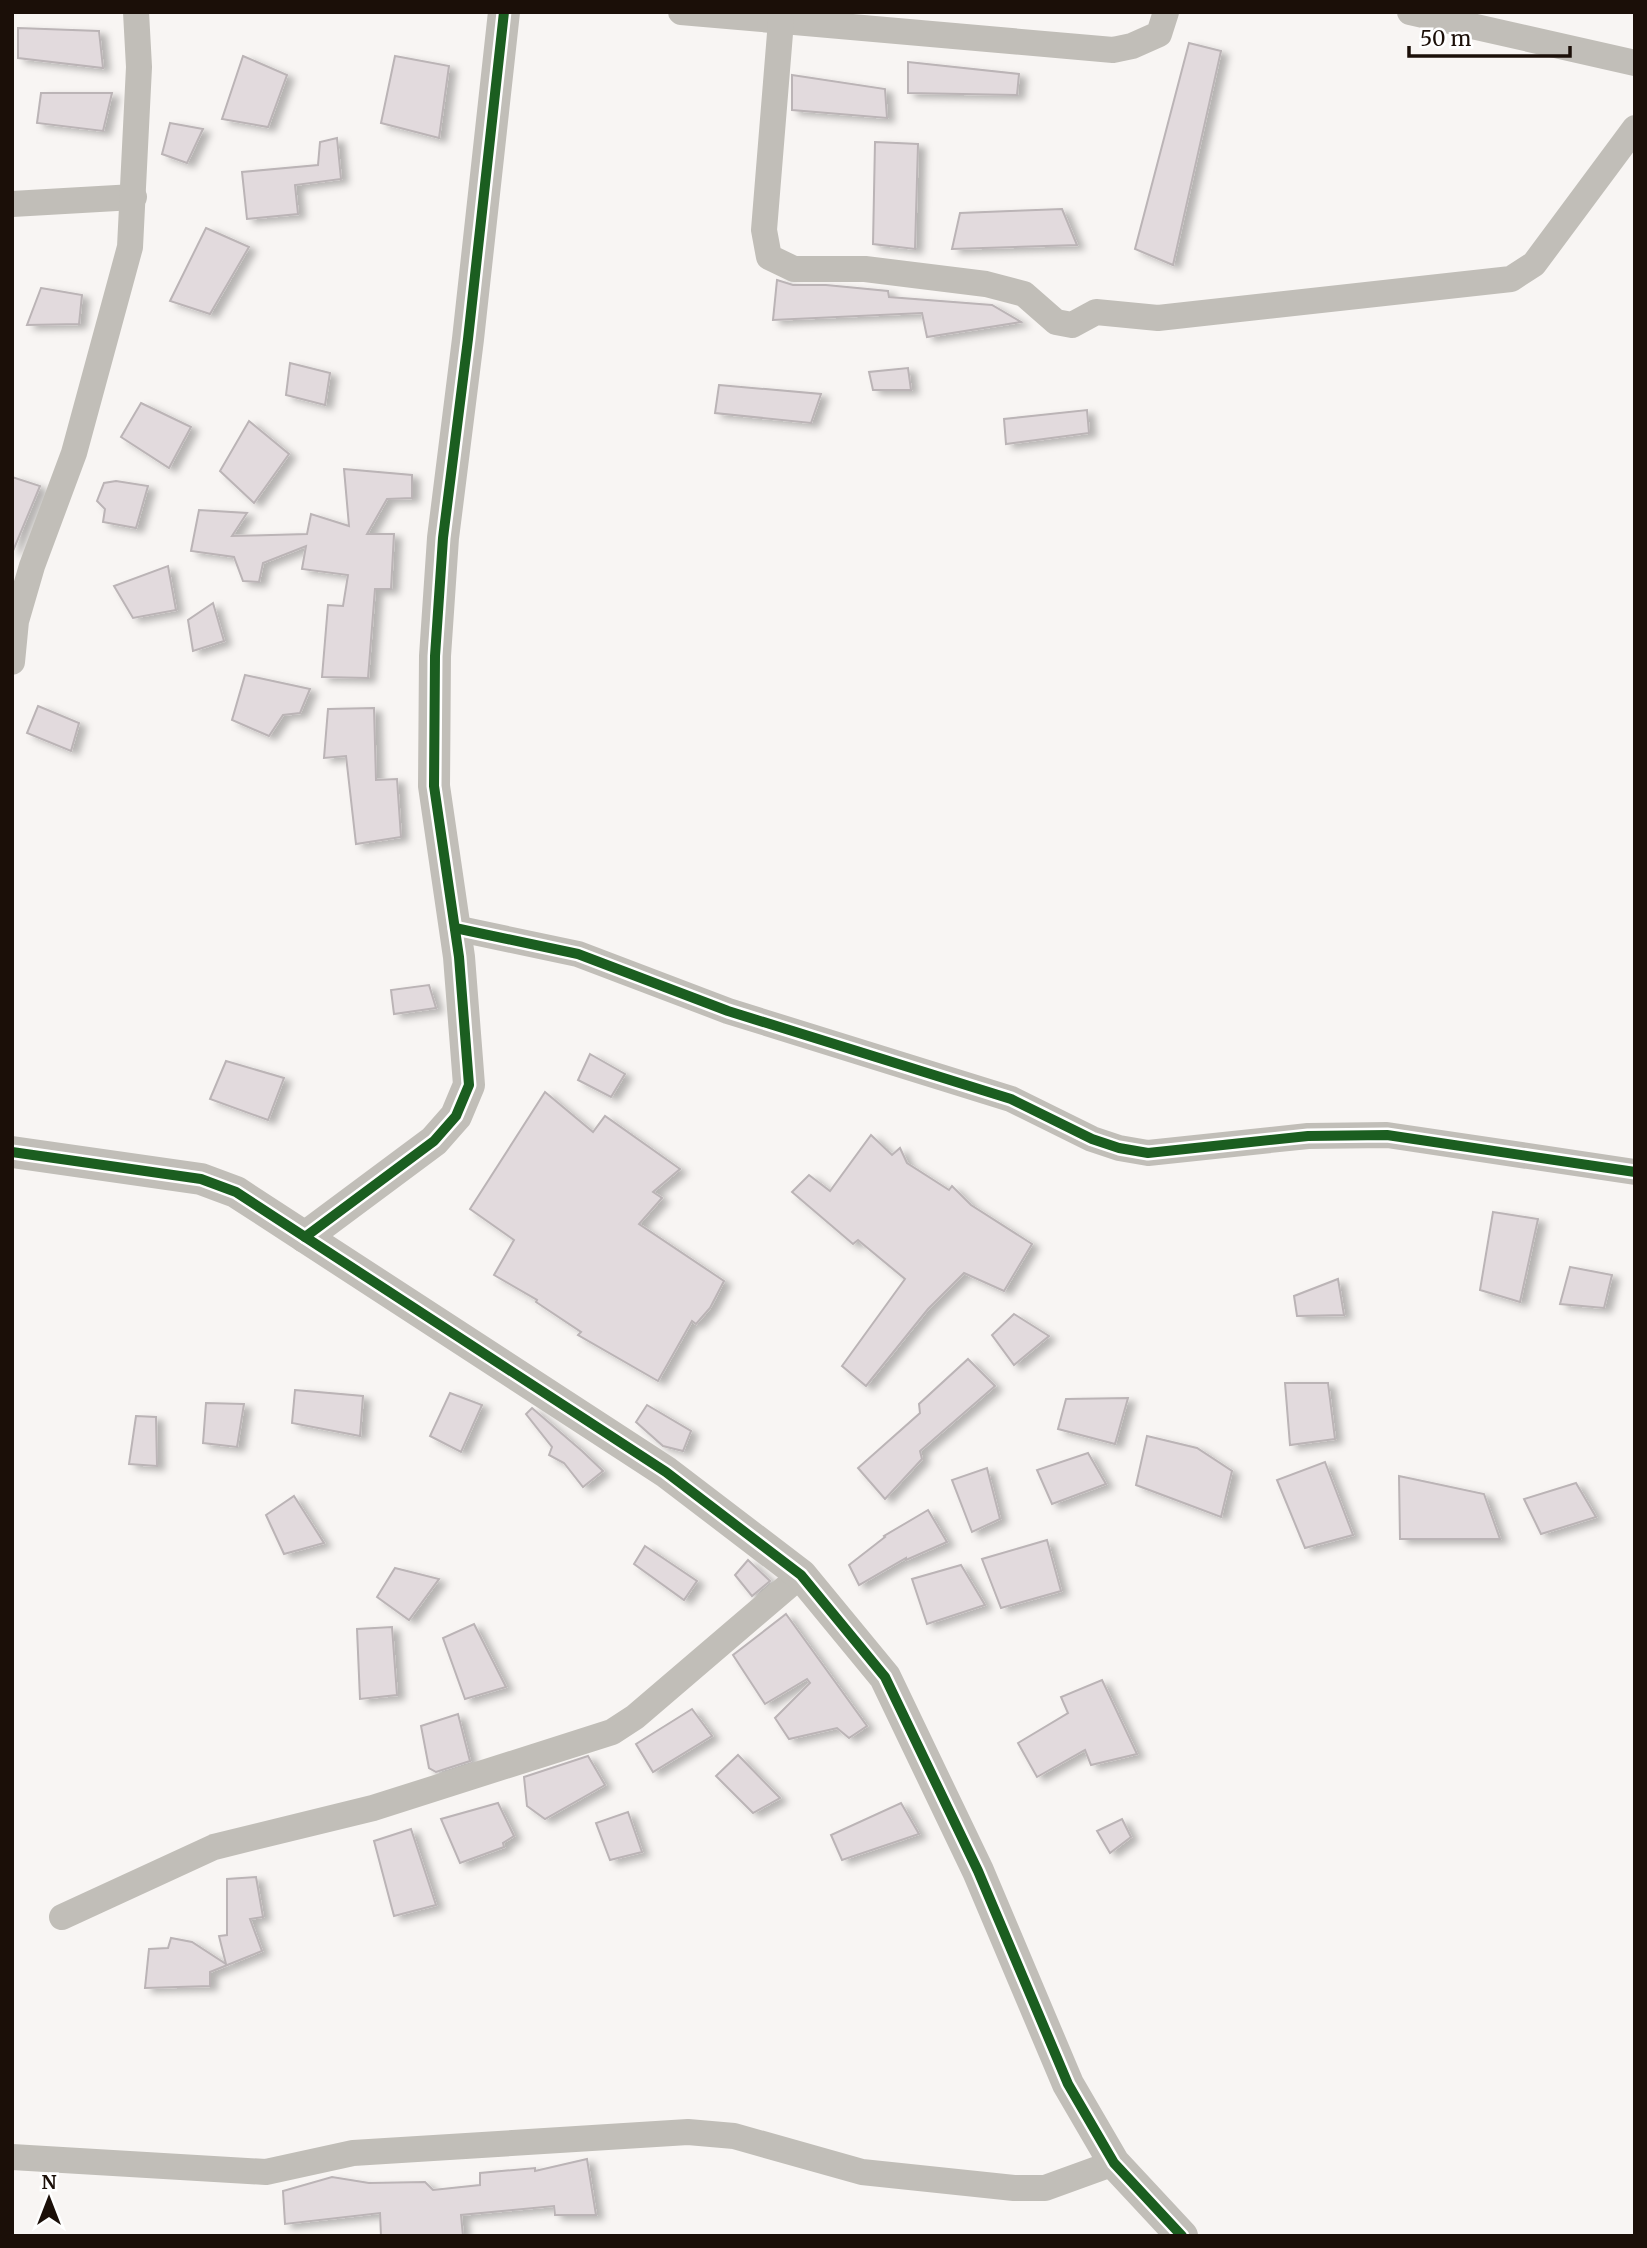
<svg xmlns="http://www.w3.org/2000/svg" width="1647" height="2248" viewBox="0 0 1647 2248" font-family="Merriweather,serif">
<defs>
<filter id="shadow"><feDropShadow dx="7" dy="4" stdDeviation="3.5" flood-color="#0004"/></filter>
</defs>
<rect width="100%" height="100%" fill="#f8f5f3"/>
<g fill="#e2dadd" stroke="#bbb4b6" stroke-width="2" filter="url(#shadow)">
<polygon points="18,28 99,31 103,68 18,58"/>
<polygon points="1189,43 1221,51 1173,265 1135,249"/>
<polygon points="243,56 287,75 268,127 222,119"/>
<polygon points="395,56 449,66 439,138 381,123"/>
<polygon points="908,62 1019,74 1017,95 908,93"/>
<polygon points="792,75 885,89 887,118 792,110"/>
<polygon points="41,93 112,93 103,131 37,123"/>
<polygon points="170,123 203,129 187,163 162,154"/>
<polygon points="337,138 341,179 295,185 298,214 247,219 242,172 318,165 320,142"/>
<polygon points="875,142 918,144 915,249 873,244"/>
<polygon points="1062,209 1077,245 952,249 960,213"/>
<polygon points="206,228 249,247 210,314 170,301"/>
<polygon points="777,280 793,285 826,285 888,291 889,297 992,305 1021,322 927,337 922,313 773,320"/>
<polygon points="41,288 82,295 79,324 27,325"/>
<polygon points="290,363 330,373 325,405 286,395"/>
<polygon points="908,368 911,390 873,390 869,372"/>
<polygon points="719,385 821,394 811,423 715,413"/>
<polygon points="141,403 191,427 169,468 121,437"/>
<polygon points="1087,410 1089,433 1006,444 1004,419"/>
<polygon points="249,421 289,454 254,503 220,471"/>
<polygon points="344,469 412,475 412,498 387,499 367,534 394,534 391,589 375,589 368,678 322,677 328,605 343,606 348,575 302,569 306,546 263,563 259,582 243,581 234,557 191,551 199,510 247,513 232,536 307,534 311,514 349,526"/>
<polygon points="12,477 40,486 13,551 12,551"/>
<polygon points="116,481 148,486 136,528 103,522 105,509 97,501 104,483"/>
<polygon points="168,566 176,610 133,618 114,586"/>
<polygon points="213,603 224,641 193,651 188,620"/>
<polygon points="245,675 310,689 300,713 283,715 269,736 232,720"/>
<polygon points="38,706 79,723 71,751 27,733"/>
<polygon points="374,708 376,780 397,779 401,837 356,844 346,756 324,758 328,709"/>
<polygon points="429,985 436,1008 394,1014 391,990"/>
<polygon points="590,1054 625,1074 611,1097 578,1080"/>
<polygon points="226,1061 284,1078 268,1120 210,1099"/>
<polygon points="545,1092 593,1132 605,1116 680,1169 653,1192 662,1198 639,1224 724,1281 710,1308 696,1324 692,1321 658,1381 578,1335 581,1332 536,1302 537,1300 494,1275 514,1240 470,1209"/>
<polygon points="871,1135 892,1155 900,1148 907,1163 949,1190 952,1186 971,1205 1032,1244 1004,1291 964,1273 928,1309 866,1386 842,1366 905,1279 858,1240 853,1244 792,1192 809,1175 830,1191"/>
<polygon points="1493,1212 1538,1219 1520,1302 1480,1290"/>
<polygon points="1570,1267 1612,1275 1604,1308 1560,1304"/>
<polygon points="1338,1279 1344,1315 1297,1316 1294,1296"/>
<polygon points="1014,1314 1049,1336 1014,1365 992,1335"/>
<polygon points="968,1359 995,1386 920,1451 922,1459 885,1499 858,1468 920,1413 919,1404"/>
<polygon points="1285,1383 1328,1383 1335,1439 1290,1445"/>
<polygon points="295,1390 363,1396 360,1436 292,1423"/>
<polygon points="450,1393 482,1405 461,1452 430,1436"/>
<polygon points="1128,1398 1115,1444 1058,1429 1066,1399"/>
<polygon points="206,1403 244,1404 237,1447 203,1443"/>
<polygon points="647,1405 691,1431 683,1451 663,1446 636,1422"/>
<polygon points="532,1408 582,1451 603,1471 583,1487 564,1463 549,1455 552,1447 526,1414"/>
<polygon points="136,1416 156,1417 157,1466 129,1464"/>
<polygon points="1147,1436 1197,1448 1232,1471 1221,1517 1136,1485"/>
<polygon points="1088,1453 1106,1484 1052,1504 1037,1470"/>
<polygon points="1325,1462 1353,1535 1305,1548 1277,1480"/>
<polygon points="987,1468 1000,1519 972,1532 952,1480"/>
<polygon points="1399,1476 1484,1494 1500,1539 1400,1539"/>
<polygon points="1576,1483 1596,1517 1541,1534 1524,1499"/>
<polygon points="294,1496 324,1543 284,1554 266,1515"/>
<polygon points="928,1510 947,1542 906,1560 906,1558 859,1585 849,1565 885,1537 884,1536"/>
<polygon points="1047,1540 1061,1591 1001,1608 982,1559"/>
<polygon points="645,1546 697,1581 684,1600 634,1564"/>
<polygon points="748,1560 770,1581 752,1596 735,1575"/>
<polygon points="961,1565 985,1605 927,1624 912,1579"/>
<polygon points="395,1568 439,1579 409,1620 377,1597"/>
<polygon points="786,1614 867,1726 849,1738 837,1728 789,1739 775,1718 810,1683 807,1679 765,1704 733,1655"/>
<polygon points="474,1624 506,1687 465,1699 443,1638"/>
<polygon points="392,1627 397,1695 360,1699 357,1629"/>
<polygon points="1102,1680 1137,1754 1091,1765 1085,1750 1037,1777 1018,1743 1068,1713 1061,1697"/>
<polygon points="692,1709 712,1736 653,1772 636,1744"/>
<polygon points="458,1714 470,1761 436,1772 429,1768 421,1726"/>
<polygon points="738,1755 780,1798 753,1813 716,1776"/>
<polygon points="588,1756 605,1785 545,1819 527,1806 524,1777"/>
<polygon points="498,1803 514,1836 503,1843 504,1847 460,1863 441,1819"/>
<polygon points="901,1803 919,1834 842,1860 831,1835"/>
<polygon points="628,1812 642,1852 610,1860 596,1823"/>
<polygon points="1122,1819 1131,1837 1110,1853 1097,1831"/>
<polygon points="411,1829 436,1905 394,1916 374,1841"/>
<polygon points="256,1877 263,1917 250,1919 262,1951 210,1972 210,1986 145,1988 149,1949 168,1948 171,1938 192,1942 226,1964 219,1936 227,1935 227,1879"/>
<polygon points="587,2159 596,2215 555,2215 554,2206 461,2215 463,2236 381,2236 380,2213 285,2224 283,2191 332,2177 369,2183 425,2182 433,2190 480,2185 480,2173 535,2168 535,2171"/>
</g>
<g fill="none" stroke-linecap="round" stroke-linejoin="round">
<g stroke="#c1beb8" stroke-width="26">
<polyline points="681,12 1113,50 1132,46 1159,34 1166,12"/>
<polyline points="1410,12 1635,63"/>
<polyline points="781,21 764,230 769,257 794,269 865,269 986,284 1024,294 1056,322 1072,325 1096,312 1158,318 1511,279 1534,264 1635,128"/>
<polyline points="12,204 134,197"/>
<polyline points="12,662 16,621 32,566 74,453 130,247 139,67 136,12"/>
<polyline points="455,928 578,954 728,1011 1011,1099 1092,1139 1119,1148 1148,1153 1308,1136 1387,1135 1635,1172"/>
<polyline points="62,1917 214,1847 373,1808 612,1732 635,1717 801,1575"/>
<polyline points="12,2157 266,2172 353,2153 688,2132 734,2136 862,2172 1014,2188 1045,2188 1114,2163"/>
</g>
<g stroke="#c1beb8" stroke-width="32">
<polyline points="12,1152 201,1179 236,1192 666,1472 801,1575 885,1677 978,1871 1068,2084 1114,2163 1182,2236"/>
<polyline points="305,1237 434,1141 456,1116 469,1085 459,957 434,786 435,656 443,538 468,339 504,12"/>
</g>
<defs>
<g id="cycleway">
<polyline points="455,928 578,954 728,1011 1011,1099 1092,1139 1119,1148 1148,1153 1308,1136 1387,1135 1635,1172"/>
<polyline points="12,1152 201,1179 236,1192 666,1472 801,1575 885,1677 978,1871 1068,2084 1114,2163 1182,2236"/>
<polyline points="305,1237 434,1141 456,1116 469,1085 459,957 434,786 435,656 443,538 468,339 504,12"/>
</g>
</defs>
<use href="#cycleway" stroke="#fff" stroke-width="15"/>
<use href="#cycleway" stroke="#1b5e20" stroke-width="10"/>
</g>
<rect width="1647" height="2248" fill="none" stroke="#1b0f08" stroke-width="28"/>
<g transform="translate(49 2199)" stroke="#ffffff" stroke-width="5" paint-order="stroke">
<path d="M0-5L12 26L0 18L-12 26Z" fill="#1b0f08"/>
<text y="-10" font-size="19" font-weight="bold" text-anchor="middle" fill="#1b0f08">N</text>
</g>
<path d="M1409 46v10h161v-10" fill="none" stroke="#1b0f08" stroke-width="3.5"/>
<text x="1420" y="46" font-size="21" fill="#1b0f08" stroke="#ffffff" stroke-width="5" paint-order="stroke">50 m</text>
</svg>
